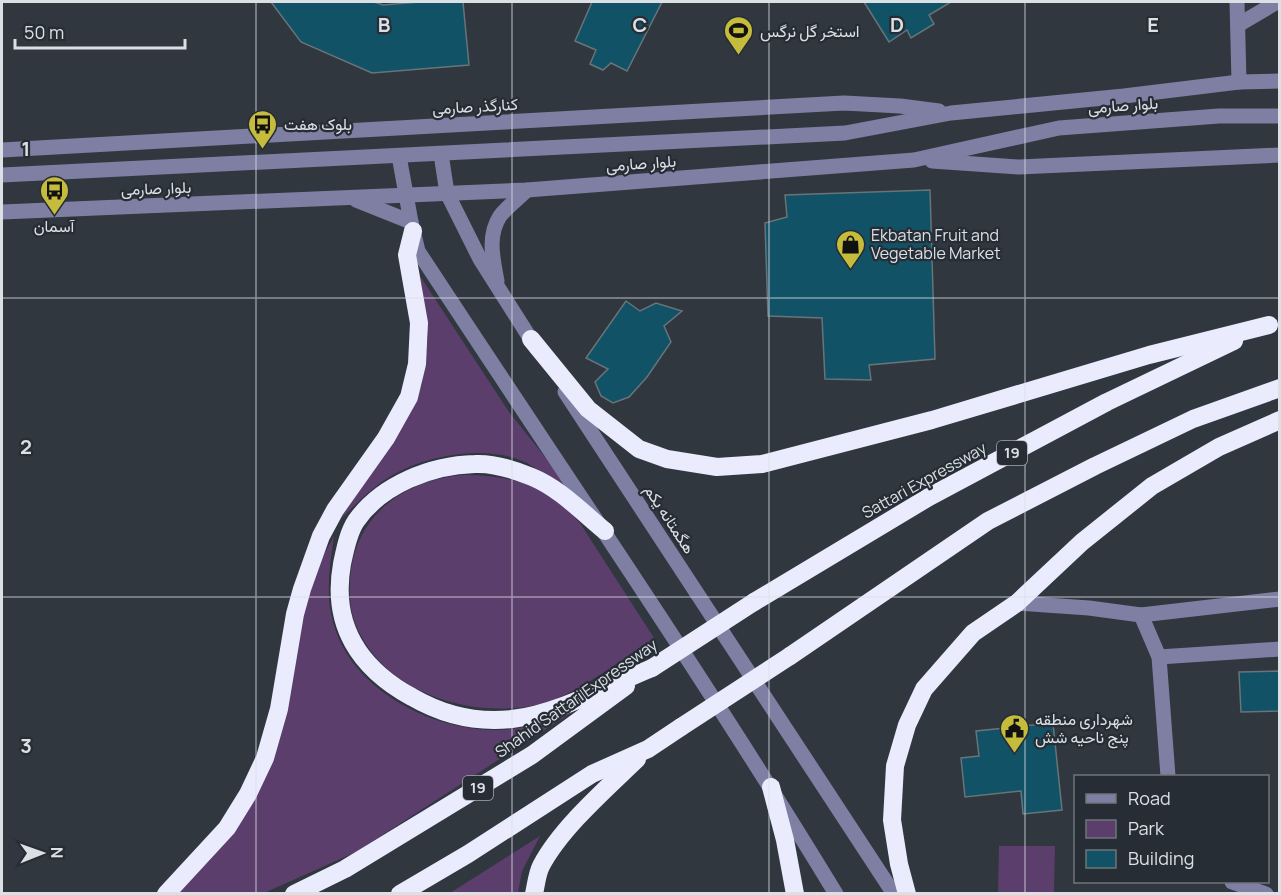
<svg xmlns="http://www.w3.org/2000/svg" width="1281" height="895" viewBox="0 0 1281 895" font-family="Manrope,Vazirmatn,sans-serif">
<rect width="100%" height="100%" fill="#30373f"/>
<g fill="#5c3e6c">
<path d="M420 276 509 412 577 497C561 485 544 473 527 463 487 443 422 455 386 479 369 490 355 505 341 519L360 485 411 411 422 384 428 337Z"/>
<path d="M462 475C512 475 547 485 580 523L654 638C617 662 575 698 531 706 468 717 389 693 359 632 351 616 349 600 350 583 352 518 401 481 462 475Z"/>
<path d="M334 536C330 564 325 594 333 622 351 690 432 731 498 730 525 730 552 720 577 709L356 852 264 893 177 894 239 820 300 624 313 575Z"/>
<polygon points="540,836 522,871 518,893 450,893"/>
<polygon points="999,846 1055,846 1054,893 998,893"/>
</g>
<g fill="#115266" stroke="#677479" stroke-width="1.5">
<polygon points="271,2 374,2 383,5 420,2 463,2 469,65 372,73 301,42"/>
<polygon points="592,2 662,2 627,71 611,63 603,70 590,64 596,50 575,41"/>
<polygon points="864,2 951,2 929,15 934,24 911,38 907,30 889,42"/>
<polygon points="930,190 935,359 869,365 871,380 825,379 822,318 768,316 765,223 787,217 785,195"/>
<polygon points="626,301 640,311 656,303 682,311 664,326 671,342 647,377 629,397 613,403 601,396 595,382 608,369 586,358"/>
<polygon points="1280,671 1280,711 1241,712 1239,672"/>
<polygon points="1053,723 1062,810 1023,814 1021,791 965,797 961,758 979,756 976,731"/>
</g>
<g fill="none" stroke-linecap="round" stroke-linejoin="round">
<g stroke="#7e7fa2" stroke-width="15">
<polyline points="1237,2 1239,82"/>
<polyline points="1238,25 1277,2"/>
<polyline points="2,150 844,103 900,106 939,111"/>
<polyline points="441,154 447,193 480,259 537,349"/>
<path d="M399 156 411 222 418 251C558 465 703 675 836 894"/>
<polyline points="932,161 1019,167 1280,155"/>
<polyline points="2,175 845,133 951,113 1124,96 1239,82 1280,81"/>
<polyline points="356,200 411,222"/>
<polyline points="2,212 527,190 914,160 1059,128 1219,116 1280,116"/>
<path d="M497 281C493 259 487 236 500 216 507 207 519 198 527 190"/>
<polyline points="565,392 894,894"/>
<polyline points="1017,603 1089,608 1141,615 1159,657 1168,776"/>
<polyline points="1141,615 1280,599"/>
<polyline points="1159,657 1280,649"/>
<polyline points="1232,882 1266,894"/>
</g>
<g stroke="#eaebfd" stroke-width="18">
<polyline points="531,339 588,409 639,449 667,459 717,467 762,464 932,420 1149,355 1269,325"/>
<path d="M605 531C582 512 559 488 532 477 515 470 493 463 475 464 431 465 381 485 356 521 348 533 345 550 342 564 331 625 359 668 412 697 443 715 476 723 512 719 557 714 610 685 652 668"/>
<polyline points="754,602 929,497 1107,402 1234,341"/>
<polyline points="790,656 988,521 1095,466 1193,419 1280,388"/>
<polyline points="771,787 785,840 795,894"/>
<polyline points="166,894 227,828 248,794 265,758 279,709 295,614 302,589 321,536 335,510 386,438 409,397 417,364 419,323 407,255 413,231"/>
<polyline points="294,894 345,869 532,755 626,686"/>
<polyline points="400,894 468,854 592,774 648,749 681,727"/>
<path d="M534 894C536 885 537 874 541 866 561 828 606 789 637 759"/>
<polyline points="907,894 899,864 892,820 895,766 907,725 924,689 973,633 1017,603 1082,542 1152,486 1219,447 1280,420"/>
</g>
<g stroke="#eaebfd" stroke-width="18">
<polyline points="652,668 754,602"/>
<polyline points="681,727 790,656"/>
</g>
</g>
<path fill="none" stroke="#dbe0e5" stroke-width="1.5" stroke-opacity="0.55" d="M256 2V894M512 2V894M769 2V894M1025 2V894M2 298H1280M2 597H1280"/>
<defs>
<symbol id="stadium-pin" viewBox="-11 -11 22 30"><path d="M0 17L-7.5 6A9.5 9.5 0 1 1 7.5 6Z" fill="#c6bc3c" stroke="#262d35"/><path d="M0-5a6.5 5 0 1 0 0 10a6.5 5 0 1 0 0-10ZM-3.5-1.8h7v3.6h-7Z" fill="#111"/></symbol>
<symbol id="bus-pin" viewBox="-11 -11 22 30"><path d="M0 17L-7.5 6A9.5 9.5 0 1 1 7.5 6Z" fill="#c6bc3c" stroke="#262d35"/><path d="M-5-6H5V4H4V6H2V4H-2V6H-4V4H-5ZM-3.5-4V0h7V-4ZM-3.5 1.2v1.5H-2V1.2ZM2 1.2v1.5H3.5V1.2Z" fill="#111"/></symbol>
<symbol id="shop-pin" viewBox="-11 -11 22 30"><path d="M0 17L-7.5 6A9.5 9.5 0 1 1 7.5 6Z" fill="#c6bc3c" stroke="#262d35"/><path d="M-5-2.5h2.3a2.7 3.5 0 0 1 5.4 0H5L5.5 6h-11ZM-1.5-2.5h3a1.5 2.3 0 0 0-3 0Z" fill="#111"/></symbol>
<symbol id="civic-pin" viewBox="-11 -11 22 30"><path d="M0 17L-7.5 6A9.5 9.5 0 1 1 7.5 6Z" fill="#c6bc3c" stroke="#262d35"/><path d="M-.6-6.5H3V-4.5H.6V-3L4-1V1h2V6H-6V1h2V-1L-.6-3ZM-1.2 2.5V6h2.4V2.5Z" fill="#111"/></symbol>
</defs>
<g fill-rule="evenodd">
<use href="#stadium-pin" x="722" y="14" width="33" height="45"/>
<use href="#bus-pin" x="246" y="108" width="33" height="45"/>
<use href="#bus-pin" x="38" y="174" width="33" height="45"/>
<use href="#shop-pin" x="834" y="228" width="33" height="45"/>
<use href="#civic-pin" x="998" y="712" width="33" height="45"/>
</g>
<g text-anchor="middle" stroke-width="4.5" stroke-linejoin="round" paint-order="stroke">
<g fill="#262d35" stroke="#a5aab0" stroke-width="1.5">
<rect x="997" y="441" width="30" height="24" rx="4.5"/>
<rect x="463" y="776" width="30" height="24" rx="4.5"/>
</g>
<g font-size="15" font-weight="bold" fill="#dbe0e5">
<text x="1012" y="458">19</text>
<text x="478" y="793">19</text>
</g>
<g font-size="16" fill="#dbe0e5" stroke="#262d35" text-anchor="start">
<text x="760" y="37">استخر گل نرگس</text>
<text x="284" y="130">بلوک هفت</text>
<text x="54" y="232" text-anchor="middle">آسمان</text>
<text x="871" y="241">Ekbatan Fruit and<tspan x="871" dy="18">Vegetable Market</tspan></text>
<text x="1035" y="725">شهرداری منطقه<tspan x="1035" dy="18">پنج ناحیه شش</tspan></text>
</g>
<g font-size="16" fill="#dbe0e5" stroke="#262d35">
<text transform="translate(1123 105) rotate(-4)" y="6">بلوار صارمی</text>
<text transform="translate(475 106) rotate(-3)" y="6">کنارگذر صارمی</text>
<text transform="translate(641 163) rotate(-4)" y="6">بلوار صارمی</text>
<text transform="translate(156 188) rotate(-2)" y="6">بلوار صارمی</text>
<text transform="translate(924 480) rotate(-29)" y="6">Sattari Expressway</text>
<text transform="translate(670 519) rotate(57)" y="6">هگمتانه یکم</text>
<text transform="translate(576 698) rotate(-35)" y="6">Shahid Sattari Expressway</text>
</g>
</g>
<g font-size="20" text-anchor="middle" font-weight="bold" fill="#dbe0e5" stroke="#262d35" stroke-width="4.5" stroke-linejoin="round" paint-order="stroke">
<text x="384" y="32">B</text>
<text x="640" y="32">C</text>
<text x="897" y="32">D</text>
<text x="1153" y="32">E</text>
<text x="26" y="156">1</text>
<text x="26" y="454">2</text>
<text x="26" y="753">3</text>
</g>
<rect width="1281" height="895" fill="none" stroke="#dbe0e5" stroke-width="6"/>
<rect x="1074" y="775" width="195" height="108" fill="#262d35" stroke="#6e757b" stroke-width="1.5"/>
<rect x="1086" y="794" width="30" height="9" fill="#7e7fa2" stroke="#6e757b" stroke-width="1.5"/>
<text x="1128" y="805" font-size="18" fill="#dbe0e5">Road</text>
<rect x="1086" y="820" width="30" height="18" fill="#5c3e6c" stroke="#6e757b" stroke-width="1.5"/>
<text x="1128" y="835" font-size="18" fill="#dbe0e5">Park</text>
<rect x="1086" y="850" width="30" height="18" fill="#115266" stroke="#6e757b" stroke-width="1.5"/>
<text x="1128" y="865" font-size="18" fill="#dbe0e5">Building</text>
<g transform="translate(42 853) rotate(89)" stroke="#262d35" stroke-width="4.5" paint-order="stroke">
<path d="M0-4.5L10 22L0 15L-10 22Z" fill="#dbe0e5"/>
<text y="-9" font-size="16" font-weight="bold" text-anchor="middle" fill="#dbe0e5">N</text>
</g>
<path d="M15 39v9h170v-9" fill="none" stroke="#dbe0e5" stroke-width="3"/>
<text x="24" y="39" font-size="18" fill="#dbe0e5" stroke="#262d35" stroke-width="4.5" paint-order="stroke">50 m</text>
</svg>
